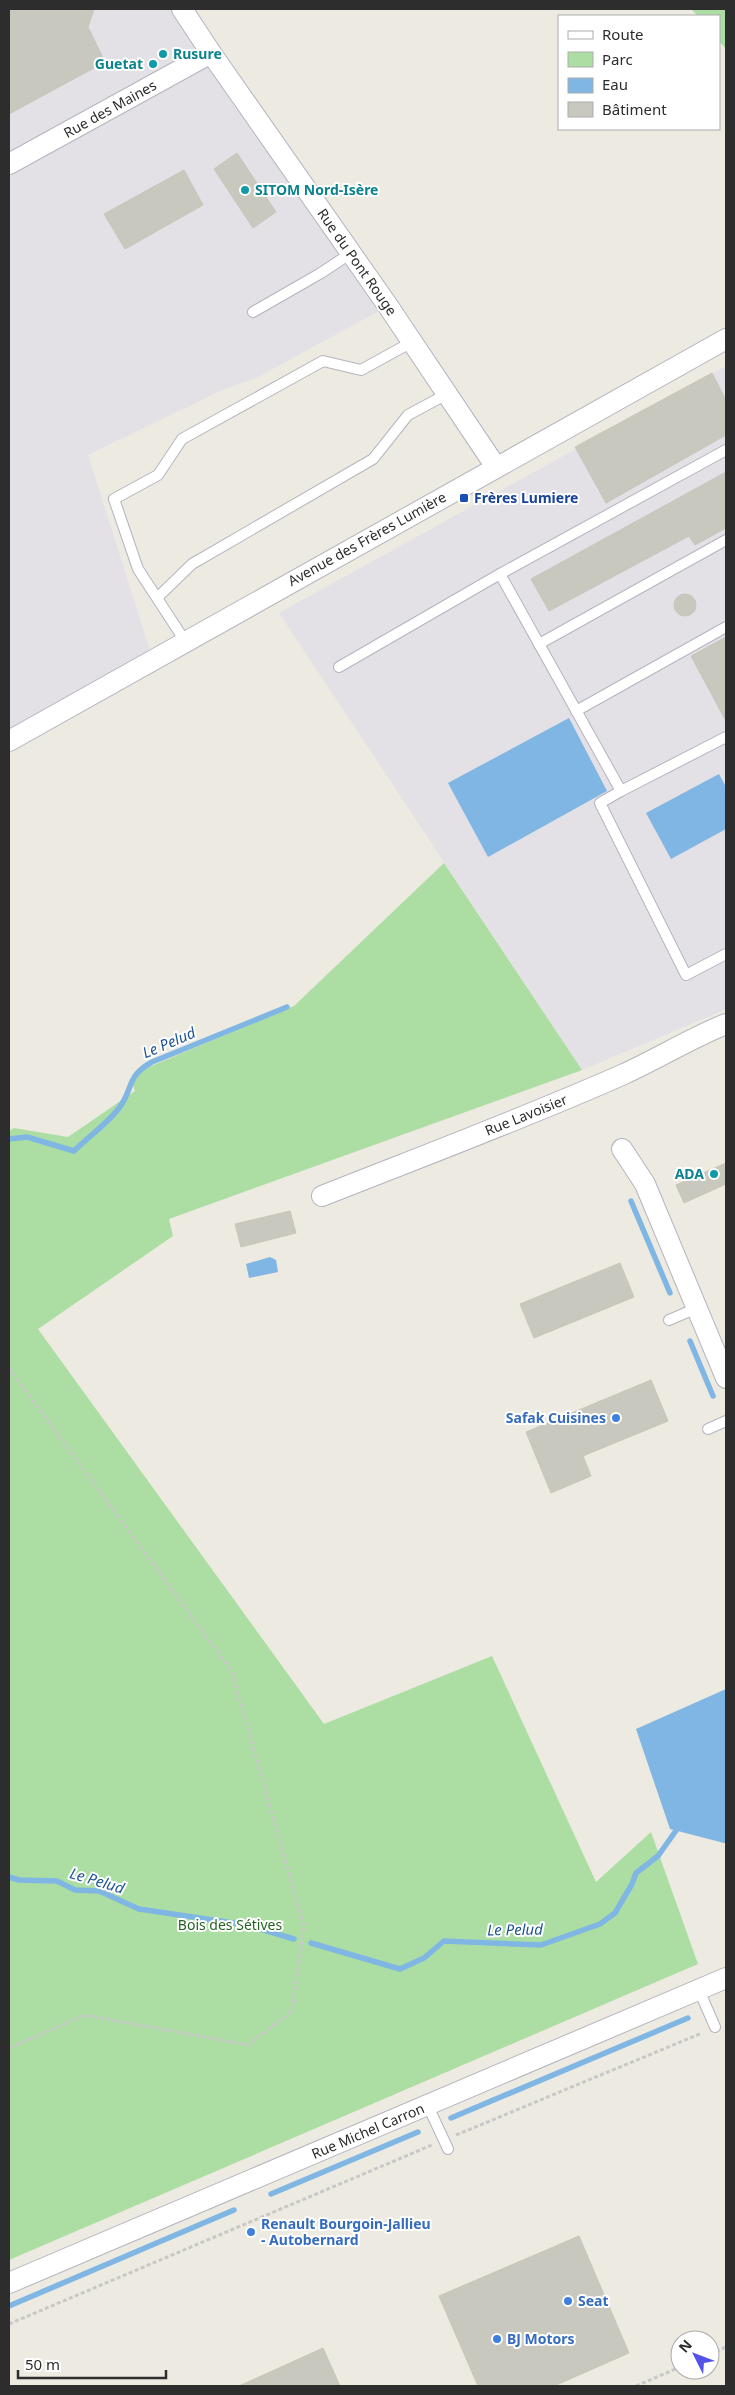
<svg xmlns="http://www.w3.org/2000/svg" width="735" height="2395" viewBox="0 0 735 2395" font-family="'Noto Sans',sans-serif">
<rect width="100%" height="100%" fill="#edeae1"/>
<g fill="#e3e0e6">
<polygon points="9,9 182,9 388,306 256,378 222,390 88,455 153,660 9,741"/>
<polygon points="726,366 726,1009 582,1070 279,613"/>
</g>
<g fill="#acdea3">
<polygon points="691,9 726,9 726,49 719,41 719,16 698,16"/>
<polygon points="444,863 582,1070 169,1219 173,1236 38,1329 324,1724 492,1656 596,1882 651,1832 698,1964 9,2260 9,1131 14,1128 68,1137 135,1091 132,1083 142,1070 294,1006"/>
</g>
<g fill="#7fb6e4">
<polygon points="569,718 607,791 488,857 448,783"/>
<polygon points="719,774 726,787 726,829 671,859 646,813"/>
<polygon points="270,1257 276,1260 278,1272 249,1278 246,1264"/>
<polygon points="726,1689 726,1843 724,1843 670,1829 636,1729"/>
</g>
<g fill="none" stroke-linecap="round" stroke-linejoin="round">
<g stroke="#7fb6e4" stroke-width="5.5">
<path d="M9 1139 27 1137 74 1151C88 1137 107 1124 119 1108 134 1089 125 1077 152 1062L287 1007"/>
<polyline points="631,1201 670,1293"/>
<polyline points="690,1341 713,1396"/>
<polyline points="9,1877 19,1880 57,1881 75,1890 99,1891 139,1909 247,1925 294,1939"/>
<polyline points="311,1943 400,1969 424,1958 444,1941 541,1945 600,1924 615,1913 632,1884 636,1873 658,1856 680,1825"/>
<polyline points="451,2118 688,2018"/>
<polyline points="271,2194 418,2132"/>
<polyline points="9,2306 234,2210"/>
</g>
</g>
<g fill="#c9c8bf" stroke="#c8c6ba">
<polygon points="9,9 94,9 88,27 105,62 9,114"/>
<polygon points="237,153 276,212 253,228 214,169"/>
<polygon points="184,170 203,205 125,249 104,214"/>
<polygon points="712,373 726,400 726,435 606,503 575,447"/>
<polygon points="726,472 726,528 695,545 689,536 549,611 531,579"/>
<circle cx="685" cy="605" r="11"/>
<polygon points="726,637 726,721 691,656"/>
<polygon points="726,1163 726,1184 684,1203 676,1185"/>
<polygon points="290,1211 296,1233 241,1247 235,1224"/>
<polygon points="620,1263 634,1297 534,1338 520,1304"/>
<polygon points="651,1380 668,1421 583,1456 591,1476 551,1493 526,1432"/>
<polygon points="579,2236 629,2353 554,2386 478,2386 439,2296"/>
<polygon points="323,2348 340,2386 239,2386"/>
</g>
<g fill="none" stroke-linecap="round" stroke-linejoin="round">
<defs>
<g id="service">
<polyline points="253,312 321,273 351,253"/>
<polyline points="500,574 621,791 600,803 686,975 726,954"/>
<polyline points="158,597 192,564 373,459 408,415 447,394"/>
<polyline points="185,641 138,569 114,499 158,475 182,439 323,361 361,370 412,342"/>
<polyline points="539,644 726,540"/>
<polyline points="339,667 500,574 726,450"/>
<polyline points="576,711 726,627"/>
<polyline points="621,791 726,737"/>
<polyline points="669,1320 697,1308"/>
<polyline points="708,1429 726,1421"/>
<polyline points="699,1990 715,2027"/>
<polyline points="428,2106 448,2149"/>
</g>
<g id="minor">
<polyline points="182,9 211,53 388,306 496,467"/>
<polyline points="9,164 211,53"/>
<polyline points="9,741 726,339"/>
<polyline points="622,1149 645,1184 726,1378"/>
<path d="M322 1196C423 1156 525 1118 624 1074 659 1058 691 1038 726 1024"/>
<polyline points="9,2283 726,1978"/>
</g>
</defs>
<use href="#service" stroke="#b4b4bf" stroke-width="12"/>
<use href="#minor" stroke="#b4b4bf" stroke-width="22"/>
<g stroke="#c8c8c8" stroke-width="3" stroke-dasharray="4 2.5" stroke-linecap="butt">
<polyline points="9,1368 231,1670 304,1926 292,2011 248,2045 85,2015 9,2048"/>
<polyline points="456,2135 702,2033"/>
<polyline points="9,2324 432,2145"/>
<polyline points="710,2354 726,2347"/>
<polyline points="636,2386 680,2367"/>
</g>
<use href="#service" stroke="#fff" stroke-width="10"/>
<use href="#minor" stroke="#fff" stroke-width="20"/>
</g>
<g fill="#0f9aa8" stroke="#fff" stroke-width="2">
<circle cx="163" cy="54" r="5"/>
<circle cx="153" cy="64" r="5"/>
<circle cx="245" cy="190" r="5"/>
<circle cx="714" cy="1174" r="5"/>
</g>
<rect fill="#1a4fb4" stroke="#fff" stroke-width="2" x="459" y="493" width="10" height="10" rx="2.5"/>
<g fill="#3f7fe0" stroke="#fff" stroke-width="2">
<circle cx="616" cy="1418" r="5"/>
<circle cx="251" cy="2232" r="5"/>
<circle cx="568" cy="2301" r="5"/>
<circle cx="497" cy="2339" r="5"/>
</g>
<g text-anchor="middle" stroke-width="4" stroke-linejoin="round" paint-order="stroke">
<g font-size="14" font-weight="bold" fill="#0d838f" stroke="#fff" text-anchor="start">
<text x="173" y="59">Rusure</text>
<text x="143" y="69" text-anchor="end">Guetat</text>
<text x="255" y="195">SITOM Nord-Isère</text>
<text x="704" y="1179" text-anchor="end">ADA</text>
</g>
<g font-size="14" fill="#2d2d2d" stroke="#fff">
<text transform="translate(110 109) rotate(-29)" y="5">Rue des Maines</text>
<text transform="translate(357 262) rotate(55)" y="5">Rue du Pont Rouge</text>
<text transform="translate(367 539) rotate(-29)" y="5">Avenue des Frères Lumière</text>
<text transform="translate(526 1115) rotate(-22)" y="5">Rue Lavoisier</text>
<text transform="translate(368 2131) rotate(-23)" y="5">Rue Michel Carron</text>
</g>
<g font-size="14" font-weight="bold" fill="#164399" stroke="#fff" text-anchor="start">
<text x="474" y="503">Frères Lumiere</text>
</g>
<g font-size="14" font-weight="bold" fill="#366cbe" stroke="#fff" text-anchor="start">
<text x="606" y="1423" text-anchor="end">Safak Cuisines</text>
<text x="261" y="2229">Renault Bourgoin-Jallieu<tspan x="261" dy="16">- Autobernard</tspan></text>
<text x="578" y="2306">Seat</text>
<text x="507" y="2344">BJ Motors</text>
</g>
<g font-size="14" fill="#246422" stroke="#fff">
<text x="230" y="1930">Bois des Sétives</text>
</g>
<g font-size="15" font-style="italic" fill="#1b5393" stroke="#fff">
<text transform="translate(169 1043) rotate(-23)" y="5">Le Pelud</text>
<text transform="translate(97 1881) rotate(17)" y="5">Le Pelud</text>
<text transform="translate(515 1930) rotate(-1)" y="5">Le Pelud</text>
</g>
</g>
<rect width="735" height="2395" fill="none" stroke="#2d2d2d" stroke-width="20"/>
<rect x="558" y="15" width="162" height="115" fill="#ffffff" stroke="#ababab"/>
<rect x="568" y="31" width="25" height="8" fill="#ffffff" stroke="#ababab"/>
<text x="602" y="40" font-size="15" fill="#2d2d2d">Route</text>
<rect x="568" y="52" width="25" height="15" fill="#acdea3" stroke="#ababab"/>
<text x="602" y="65" font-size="15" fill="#2d2d2d">Parc</text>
<rect x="568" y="78" width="25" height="15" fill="#7fb6e4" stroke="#ababab"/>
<text x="602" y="90" font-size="15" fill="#2d2d2d">Eau</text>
<rect x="568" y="102" width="25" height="15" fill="#c9c8bf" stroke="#ababab"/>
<text x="602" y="115" font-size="15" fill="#2d2d2d">Bâtiment</text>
<g transform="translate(695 2355) rotate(312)"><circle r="24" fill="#ffffff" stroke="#ababab"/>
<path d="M0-4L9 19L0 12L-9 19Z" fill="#5252e9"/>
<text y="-8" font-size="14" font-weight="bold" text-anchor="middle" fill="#2d2d2d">N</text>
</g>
<path d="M18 2370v8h148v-8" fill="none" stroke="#2d2d2d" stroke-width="2.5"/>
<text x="25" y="2370" font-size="15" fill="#2d2d2d" stroke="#ffffff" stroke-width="4" paint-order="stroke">50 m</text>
</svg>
